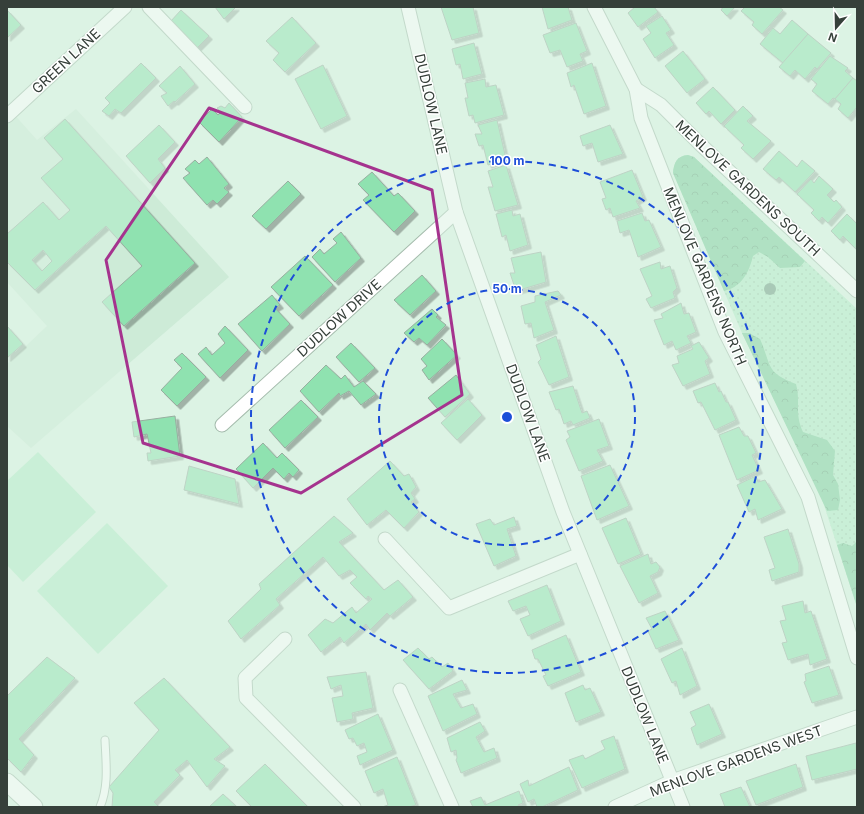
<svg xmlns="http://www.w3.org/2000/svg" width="864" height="814" viewBox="0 0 864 814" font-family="Inter,sans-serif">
<defs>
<pattern id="grass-dots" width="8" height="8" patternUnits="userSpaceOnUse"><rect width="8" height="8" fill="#b2ecc7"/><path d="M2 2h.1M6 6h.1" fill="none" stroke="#9acbac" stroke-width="1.8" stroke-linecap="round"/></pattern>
<pattern id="forest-crowns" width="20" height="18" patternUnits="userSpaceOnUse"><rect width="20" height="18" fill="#7acc9b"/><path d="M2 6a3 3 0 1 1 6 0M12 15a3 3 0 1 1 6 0" fill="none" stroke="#65a77f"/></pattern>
<filter id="shadow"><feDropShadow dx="3.5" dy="3.5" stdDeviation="0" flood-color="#0004"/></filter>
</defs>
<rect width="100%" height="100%" fill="#dcf3e4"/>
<polygon fill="#cdebd7" points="76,109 229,277 31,448 7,426 7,364 47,326 7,282 7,116 12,112 37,140"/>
<path fill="url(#grass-dots)" d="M688 155 694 157 857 309V607L822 499 742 333 673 173C674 162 677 156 688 155Z"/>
<g fill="url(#forest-crowns)">
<path d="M688 155 694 157 805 261 800 267 780 268 768 257 759 252 753 256C749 272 742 287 724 291L673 173C674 162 677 156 688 155Z"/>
<path d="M742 333H749L760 339C772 366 765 372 796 384 801 403 794 412 803 432L827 440 835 451 833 475 838 484 840 500 838 510 827 511Z"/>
<polygon points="857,541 857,607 837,545 843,543 852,546"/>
</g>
<g fill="#b2ecc7">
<polygon points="38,452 96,512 23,582 7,565 7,481"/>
<polygon points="107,523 168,586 98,654 37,591"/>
</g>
<g fill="#8fe2b0" stroke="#98aea0" fill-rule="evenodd" filter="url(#shadow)">
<polygon points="215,7 236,7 224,19"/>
<polygon points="441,7 473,7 479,33 452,40"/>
<polygon points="542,7 568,7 572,20 548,29"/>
<polygon points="635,7 654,7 658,12 638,27 628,13"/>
<polygon points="723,7 735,7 727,16 721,10"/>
<polygon points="745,7 779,7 783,10 762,34 752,25 754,22 741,11"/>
<polygon points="7,10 21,25 7,38"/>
<polygon points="181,10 209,36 196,49 170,22"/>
<polygon points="662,16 671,30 666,33 674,45 655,58 643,39 651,33 646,26"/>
<polygon points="292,17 316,43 285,72 273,60 279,53 266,41"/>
<polygon points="792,20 808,34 783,63 760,44 773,28 780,34"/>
<polygon points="576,23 587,51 580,54 583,61 567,67 560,50 550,53 543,35"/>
<polygon points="808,34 831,53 817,69 815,67 805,79 795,70 790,76 779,67"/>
<polygon points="474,43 482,74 463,79 460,64 456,65 452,49"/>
<polygon points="683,51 705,79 687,93 665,66"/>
<polygon points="830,56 848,68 845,71 853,78 835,99 833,98 828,104 812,91 817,84 811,79"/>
<polygon points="141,63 156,78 121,113 115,109 109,116 102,111 110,103 105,98"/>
<polygon points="592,63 606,106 584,114 574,85 571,87 567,73"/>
<polygon points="323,65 347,116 321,129 295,79"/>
<polygon points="180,66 195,84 175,102 174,101 168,106 161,96 167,93 159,86"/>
<polygon points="853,78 857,81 857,107 848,118 838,109 841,104 835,99"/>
<polygon points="485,79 486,87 496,85 504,115 475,123 473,115 469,116 465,98 468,98 465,83"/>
<polygon points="713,87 735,110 721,124 709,111 706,114 696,103"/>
<polygon points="229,103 242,117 219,142 199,122 212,109 218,115 221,112 217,108 221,106 225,108"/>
<polygon points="743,106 753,116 747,121 771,141 753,159 741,148 744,145 724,126"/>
<path d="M65 119 195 263 124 326 102 302 142 266 106 226 35 290 7 262V234L43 202 59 220 70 210 41 178 63 159 44 138ZM43 250 52 261 42 271 32 260Z"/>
<polygon points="497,120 506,159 488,165 483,145 479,146 475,134 482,134 478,125"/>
<polygon points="159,125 175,142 158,159 165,168 150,183 126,156"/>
<polygon points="610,125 623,154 598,162 592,143 583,146 580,136"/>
<polygon points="779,151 797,167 802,160 815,171 795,192 779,177 776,180 763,169"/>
<polygon points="207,157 229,184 224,188 229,192 217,204 213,200 207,205 183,178 190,173 185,169 195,160 199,164"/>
<polygon points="506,165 518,205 495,211 488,187 493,187 488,171"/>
<polygon points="632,170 643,197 636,201 640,208 613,217 610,208 606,210 602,199 606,198 600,182"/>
<polygon points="372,172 394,196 398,193 415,211 394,232 363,200 369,195 358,184"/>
<polygon points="819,176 833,189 827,195 834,202 836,200 842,207 828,223 822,217 819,221 811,213 814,210 797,194 811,179 814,183"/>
<polygon points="288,181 301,194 266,229 252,216"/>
<polygon points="512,210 513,216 520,214 528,245 510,251 506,235 502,237 496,214"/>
<polygon points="642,213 645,221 649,220 661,247 638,257 629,230 620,233 617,221"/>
<polygon points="847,214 857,224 856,249 843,236 840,240 831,231"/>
<polygon points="341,232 361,258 335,282 312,257 320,249 324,254 337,243 333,239"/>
<polygon points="541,252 546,282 516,291 510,273 515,273 511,258"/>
<polygon points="305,256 333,285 299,316 271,287"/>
<polygon points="660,262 661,269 670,266 677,288 673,292 675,298 651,308 646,299 652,296 640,269"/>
<polygon points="422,275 436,291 410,315 394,300"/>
<polygon points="558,291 561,295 545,302 554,330 534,338 531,323 525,324 521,306 535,302 535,296"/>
<polygon points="272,295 280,305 275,308 290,324 262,351 238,324"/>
<polygon points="681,303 684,314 689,313 696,332 687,336 691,343 676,350 672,341 664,345 654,320 663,318 661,314"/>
<polygon points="432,309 438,315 436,317 446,325 427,345 419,338 414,342 404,333"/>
<polygon points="7,326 23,344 7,358"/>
<polygon points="225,326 248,350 220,378 198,354 206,347 212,355 225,343 218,334"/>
<polygon points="556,336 569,377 549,385 538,362 541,359 536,345"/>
<polygon points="442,339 457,355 429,380 422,370 427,366 421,359"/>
<polygon points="699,342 709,358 705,361 710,374 683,386 672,365 679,363 677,356 693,349 691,346"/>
<polygon points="351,343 375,368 359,382 336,357"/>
<polygon points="182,353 206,377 177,406 161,390 182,368 174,360"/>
<polygon points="326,365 341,379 345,375 354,387 363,381 376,394 361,405 349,391 340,396 339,393 319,412 300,391"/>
<polygon points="456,375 470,394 445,417 428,398"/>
<polygon points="715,383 719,392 721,391 726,402 728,402 736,420 715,430 701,402 698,403 693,391"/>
<polygon points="573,386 582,413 587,411 590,418 573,425 571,421 564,424 559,409 556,410 549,392"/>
<polygon points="468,399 482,415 457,440 441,423"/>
<polygon points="301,400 318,417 285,448 269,430"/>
<polygon points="175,416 180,456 148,461 147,453 151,453 147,434 134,437 132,422"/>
<polygon points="599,419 609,446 597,450 603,461 579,471 566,440 570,437 567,431"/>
<polygon points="739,427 744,436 748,436 756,453 752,455 759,470 737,480 719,435"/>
<polygon points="263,443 277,458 282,453 299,470 293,477 289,473 284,479 273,468 253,488 236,469"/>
<polygon points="390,461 404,476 409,474 416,487 411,493 415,499 411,502 419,512 404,528 386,510 367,525 347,499"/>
<polygon points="610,465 629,506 597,520 581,476"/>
<polygon points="189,466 235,479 239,504 184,490"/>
<polygon points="756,476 758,482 765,480 782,509 758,520 755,509 749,512 737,485"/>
<polygon points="334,516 353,533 339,542 384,590 398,580 413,597 390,616 387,613 370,630 366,624 344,643 340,637 321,652 308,635 325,619 333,623 352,607 356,613 372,599 368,596 366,599 350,583 357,577 350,570 339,576 323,557 276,599 280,605 241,639 228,621 261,589 259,584"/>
<polygon points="514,517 517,526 507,529 516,556 494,566 476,524 490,519 494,525"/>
<polygon points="626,518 641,554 618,564 602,528"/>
<polygon points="788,529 799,564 799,572 772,581 769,570 775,568 764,537"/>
<polygon points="648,554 651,564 656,562 660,567 658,572 650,576 658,593 639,603 620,566"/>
<polygon points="547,585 561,621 528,636 520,619 530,615 526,606 513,611 508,601"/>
<polygon points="803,601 805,613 811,611 827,659 810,665 808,654 788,660 782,643 787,642 780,621 786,620 782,606"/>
<polygon points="665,611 679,640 656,649 648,631 652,629 646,618"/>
<polygon points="566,635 581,672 548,686 543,676 546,675 538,659 535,659 532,650"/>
<polygon points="418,648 429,659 432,657 442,667 448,663 453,671 429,689 403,660"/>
<polygon points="682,648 697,686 680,695 676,681 672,683 661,659"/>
<polygon points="47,657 75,678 19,739 34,755 21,772 7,758 7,696"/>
<polygon points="829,666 839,695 812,703 804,682 806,681 805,674"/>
<polygon points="366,672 373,708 352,713 353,719 337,722 332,698 343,696 341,685 331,689 327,677"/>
<polygon points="164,678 230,747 214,759 225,766 207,787 187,760 175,770 180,775 154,802 159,807 112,807 113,793 109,787 159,730 134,703"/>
<polygon points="462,680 467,690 453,694 461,708 473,704 477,714 443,731 428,696"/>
<polygon points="583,685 585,690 590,688 601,712 576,722 565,693"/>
<polygon points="709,704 722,734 697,745 691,728 696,725 690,712"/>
<polygon points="378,714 393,750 360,765 357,756 367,752 364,743 357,746 353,738 349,739 345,730"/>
<polygon points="480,722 485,731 476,737 484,752 494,748 497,758 461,773 456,760 457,758 456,750 451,752 447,738"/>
<polygon points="614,736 625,769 582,788 569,760 583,755 585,759 605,749 601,741"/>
<polygon points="856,743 857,769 812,780 806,756"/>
<polygon points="397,757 416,805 409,807 382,807 388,805 383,789 374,793 365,771"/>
<polygon points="265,764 308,807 252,807 236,791"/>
<polygon points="796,764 803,787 756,805 746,781"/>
<polygon points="569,767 578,790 542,807 537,807 534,799 528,802 520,784 528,780 529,786"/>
<polygon points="741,787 750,807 725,807 720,794"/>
<polygon points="519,791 523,803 518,805 519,807 473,807 470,801 481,797 485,805"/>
<polygon points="223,794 236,806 209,807"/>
</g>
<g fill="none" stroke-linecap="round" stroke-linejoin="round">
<defs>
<path id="service" d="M100 807C109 786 106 763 105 740"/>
<g id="minor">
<polyline points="149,7 245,107"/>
<polyline points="408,7 456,212 563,512 683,807"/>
<polyline points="594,7 636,89 641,118 725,332 808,497 857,658"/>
<polyline points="636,89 661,105 700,144 857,291"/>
<polyline points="7,116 125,7"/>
<polyline points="222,425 456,212"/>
<polyline points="385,539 449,608 580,554"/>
<polyline points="285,639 245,678 246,698 354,807"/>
<polyline points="400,690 452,807"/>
<polyline points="615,807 672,781 857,717"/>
</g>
<polyline id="tertiary" points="7,782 34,807"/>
</defs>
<use href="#service" stroke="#a4bbac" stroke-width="9"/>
<use href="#minor" stroke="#a4bbac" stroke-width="15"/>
<use href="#tertiary" stroke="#a4bbac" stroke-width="19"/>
<use href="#service" stroke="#fff" stroke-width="7"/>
<use href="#minor" stroke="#fff" stroke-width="13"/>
<use href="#tertiary" stroke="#fff" stroke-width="17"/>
</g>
<circle fill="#6a9880" cx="770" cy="289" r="6"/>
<path d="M0 0H864V814H0ZM209 108 432 190 462 395 301 493 143 443 106 260Z" fill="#dcf3e4" fill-opacity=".55" fill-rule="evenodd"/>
<path fill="none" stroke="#a5338e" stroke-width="3" stroke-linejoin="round" d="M209 108 432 190 462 395 301 493 143 443 106 260Z"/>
<g fill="none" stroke="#1d4ed8" stroke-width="2" stroke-dasharray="7 5">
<circle cx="507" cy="417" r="128"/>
<circle cx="507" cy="417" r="256"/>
</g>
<g text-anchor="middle" stroke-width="3" stroke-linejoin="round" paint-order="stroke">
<g font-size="14" fill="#36403a" stroke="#fff">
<text transform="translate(66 61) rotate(-43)" y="5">GREEN LANE</text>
<text transform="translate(431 104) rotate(77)" y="5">DUDLOW LANE</text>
<text transform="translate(748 188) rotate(43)" y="5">MENLOVE GARDENS SOUTH</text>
<text transform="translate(705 276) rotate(67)" y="5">MENLOVE GARDENS NORTH</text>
<text transform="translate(339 318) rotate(-42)" y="5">DUDLOW DRIVE</text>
<text transform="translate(528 413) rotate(70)" y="5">DUDLOW LANE</text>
<text transform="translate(645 715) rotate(68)" y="5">DUDLOW LANE</text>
<text transform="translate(736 761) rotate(-20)" y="5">MENLOVE GARDENS WEST</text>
</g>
</g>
<circle cx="507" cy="417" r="6" fill="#1d4ed8" stroke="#fff" stroke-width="2"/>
<g font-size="12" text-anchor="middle" font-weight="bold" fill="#1d4ed8" stroke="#fff" stroke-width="3" stroke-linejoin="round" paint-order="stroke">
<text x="507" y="165">100 m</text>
<text x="507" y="293">50 m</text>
</g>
<rect width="864" height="814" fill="none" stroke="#36403a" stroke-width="16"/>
<g transform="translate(836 28) rotate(200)" stroke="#ffffff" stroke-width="3" paint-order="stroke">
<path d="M0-3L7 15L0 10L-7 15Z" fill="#36403a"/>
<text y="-6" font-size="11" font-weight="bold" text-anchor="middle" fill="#36403a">N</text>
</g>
</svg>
